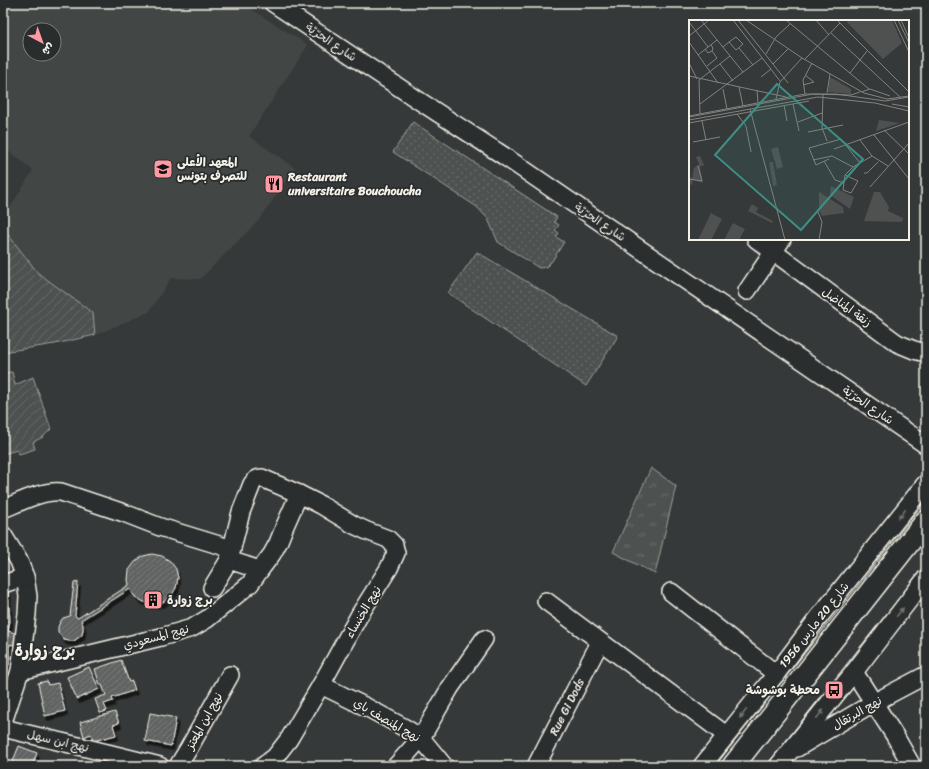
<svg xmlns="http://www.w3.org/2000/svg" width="929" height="769" viewBox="0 0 929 769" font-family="Sriracha,'Playpen Sans Arabic',sans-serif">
<defs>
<pattern id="grass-dots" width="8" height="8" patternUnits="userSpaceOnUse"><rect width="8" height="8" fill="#4e514f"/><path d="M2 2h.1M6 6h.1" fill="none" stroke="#686a68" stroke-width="1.8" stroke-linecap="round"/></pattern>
<pattern id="park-tufts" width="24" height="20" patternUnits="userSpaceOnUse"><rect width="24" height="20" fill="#4e514f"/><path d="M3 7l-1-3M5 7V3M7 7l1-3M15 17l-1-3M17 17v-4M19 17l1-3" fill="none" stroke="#686a68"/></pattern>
<pattern id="garden-furrows" width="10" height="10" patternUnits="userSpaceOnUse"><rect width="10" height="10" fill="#4e514f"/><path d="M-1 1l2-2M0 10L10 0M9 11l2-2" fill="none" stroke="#686a68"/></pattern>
<pattern id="building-hatch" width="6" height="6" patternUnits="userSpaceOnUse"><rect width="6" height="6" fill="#616362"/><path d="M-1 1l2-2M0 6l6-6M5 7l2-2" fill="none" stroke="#787a78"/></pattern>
<filter id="shadow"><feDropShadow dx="2.5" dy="4.5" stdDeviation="0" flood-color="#0009"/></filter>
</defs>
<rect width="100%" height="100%" fill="#363939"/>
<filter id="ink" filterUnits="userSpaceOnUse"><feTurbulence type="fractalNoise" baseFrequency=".025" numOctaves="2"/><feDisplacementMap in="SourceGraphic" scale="8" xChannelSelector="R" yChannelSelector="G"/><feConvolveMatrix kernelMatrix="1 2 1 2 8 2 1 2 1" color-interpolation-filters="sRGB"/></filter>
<g filter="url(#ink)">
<path fill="#434645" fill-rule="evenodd" d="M3 3H241L308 45 249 136 295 168 259 220 200 279 171 278 149 312 95 335 93 313 38 273 3 228V219L33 170 3 147ZM30 30H54V54H30Z"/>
<g fill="url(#grass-dots)" stroke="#a1a19c">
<polygon points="413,122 557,217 554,222 559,225 555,230 559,233 556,237 564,242 552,261 546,267 539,268 498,242 488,219 477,207 393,152"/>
<polygon points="477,252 618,336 586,386 448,293"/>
</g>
<polygon fill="url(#park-tufts)" stroke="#a1a19c" points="651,468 676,486 655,574 613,552"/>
<g fill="url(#garden-furrows)" stroke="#a1a19c">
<polygon points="3,228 38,273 93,313 95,335 55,344 3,352"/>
<polygon points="12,372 15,385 33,377 51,429 43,437 33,442 35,449 19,454 17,450 3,454 3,373"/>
</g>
<g fill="url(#building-hatch)" stroke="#f4f1e8" filter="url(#shadow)">
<polygon points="152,554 162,556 170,561 176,569 178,578 176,588 171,596 163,602 153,604 144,602 135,597 130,589 81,620 83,625 83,630 82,635 74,641 69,641 64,640 58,632 58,627 60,622 63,618 70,616 74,583 78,582 75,616 78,618 129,585 128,580 129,570 135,562 143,556"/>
<polygon points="3,591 8,591 10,621 8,631 18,634 16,644 9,645 9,665 3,663"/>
<polygon points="121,660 129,682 132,681 135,690 112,698 113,701 104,704 107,711 100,713 95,699 106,695 102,685 100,685 95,669"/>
<polygon points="89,667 99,689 77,699 67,677"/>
<polygon points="3,673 12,674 10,687 3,686"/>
<polygon points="47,681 48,685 58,683 65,711 45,716 38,683"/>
<polygon points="115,712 119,723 113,725 116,735 93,741 91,734 84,737 80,722"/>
<polygon points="150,713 176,718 171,746 145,741"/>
<polygon points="19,746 37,753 32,766 11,766"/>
</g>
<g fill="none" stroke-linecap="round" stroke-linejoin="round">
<defs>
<g id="minor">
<polyline points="273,3 418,100 504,156 926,445"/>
<polyline points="756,239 897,343 914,350 926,353"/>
<polyline points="747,291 782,239"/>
<path d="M3 509C20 502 43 490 61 492L124 513 160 527 232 549"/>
<polyline points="3,535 19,561 25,577 28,596 27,614 20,671 3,722"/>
<polyline points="229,560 260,570"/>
<polyline points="3,584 25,577"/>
<path d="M212 588 229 560 241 512 252 484C255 480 257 478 262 478L299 494 321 505 354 525 367 531 388 539 394 545 396 553 389 568 360 614 321 685 289 739 275 757 263 766"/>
<polyline points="671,592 776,674"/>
<polyline points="546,601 726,735"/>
<polyline points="20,671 161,637 192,628 207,619 250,584 260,570 272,554 278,543 284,528 299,494"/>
<polyline points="854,672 895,736 912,766"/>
<polyline points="321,685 368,708 405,728 421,738 444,766"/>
<polyline points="3,728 95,750 160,766"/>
<polyline points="797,748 873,703 926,675"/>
<polyline points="178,766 189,748 230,675"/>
<polyline points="396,766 421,738 450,688 484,639"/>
<polyline points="536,766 597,648"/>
<polyline points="702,766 776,674 815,622 926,483"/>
<polyline points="778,766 854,672 926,578"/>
</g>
<polyline id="major" points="733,766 926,521"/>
</defs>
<use href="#minor" stroke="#f4f1e8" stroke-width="20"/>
<use href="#major" stroke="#f4f1e8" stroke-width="24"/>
<use href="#minor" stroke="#2a2d2e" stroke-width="17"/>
<use href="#major" stroke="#2a2d2e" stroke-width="21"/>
<g stroke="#f4f1e8" stroke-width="1">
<polyline points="715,766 926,500"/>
<polyline points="766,766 926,564"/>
</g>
</g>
<defs><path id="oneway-solid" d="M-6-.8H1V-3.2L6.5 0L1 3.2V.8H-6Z"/></defs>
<g fill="#71726f">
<use href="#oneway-solid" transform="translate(902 514) rotate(129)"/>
<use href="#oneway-solid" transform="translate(900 612) rotate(-52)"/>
<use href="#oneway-solid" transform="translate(743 714) rotate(129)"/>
<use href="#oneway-solid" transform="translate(820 714) rotate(-51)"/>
</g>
</g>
<defs>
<symbol id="university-square" viewBox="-11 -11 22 22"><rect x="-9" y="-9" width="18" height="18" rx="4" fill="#ff9aa2" stroke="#2a2d2e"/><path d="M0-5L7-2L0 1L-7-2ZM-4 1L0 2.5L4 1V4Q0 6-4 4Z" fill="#111"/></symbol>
<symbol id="restaurant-square" viewBox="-11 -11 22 22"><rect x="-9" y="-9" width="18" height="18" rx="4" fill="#ff9aa2" stroke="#2a2d2e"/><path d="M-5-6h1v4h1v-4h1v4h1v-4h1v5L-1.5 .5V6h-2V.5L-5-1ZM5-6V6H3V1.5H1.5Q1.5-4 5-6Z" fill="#111"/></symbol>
<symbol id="building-square" viewBox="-11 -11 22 22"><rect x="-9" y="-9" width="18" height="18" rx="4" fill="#ff9aa2" stroke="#2a2d2e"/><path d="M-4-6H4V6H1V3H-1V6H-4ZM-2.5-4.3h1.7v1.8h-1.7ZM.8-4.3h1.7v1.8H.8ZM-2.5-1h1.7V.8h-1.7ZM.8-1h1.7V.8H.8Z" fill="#111"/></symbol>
<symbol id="bus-square" viewBox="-11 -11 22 22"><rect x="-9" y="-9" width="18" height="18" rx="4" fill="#ff9aa2" stroke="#2a2d2e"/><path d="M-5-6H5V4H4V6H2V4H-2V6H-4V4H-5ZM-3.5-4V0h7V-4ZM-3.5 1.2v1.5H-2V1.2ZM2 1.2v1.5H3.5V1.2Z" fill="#111"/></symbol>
</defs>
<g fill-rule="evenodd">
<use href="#university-square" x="152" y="158" width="22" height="22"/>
<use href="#restaurant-square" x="263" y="173" width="22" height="22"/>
<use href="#building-square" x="142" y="589" width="22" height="22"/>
<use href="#bus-square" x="823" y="679" width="22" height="22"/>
</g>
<g text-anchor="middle" stroke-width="3.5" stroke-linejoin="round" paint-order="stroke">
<g font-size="12" fill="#f4f1e8" stroke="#2a2d2e">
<text transform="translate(331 42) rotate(34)" y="4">شارع الحرّيّة</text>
<text transform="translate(600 222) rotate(34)" y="4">شارع الحرّيّة</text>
<text transform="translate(847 307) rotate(36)" y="4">زنقة المناضل</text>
<text transform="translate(868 405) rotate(34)" y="4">شارع الحرّيّة</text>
<text transform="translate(363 612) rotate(-59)" y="4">نهج الخنساء</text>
<text transform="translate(814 625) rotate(-52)" y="4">شارع 20 مارس 1956</text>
<text transform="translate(156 637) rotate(-15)" y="4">نهج المسعودي</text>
<text transform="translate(567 707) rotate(-63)" y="4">Rue Gi Dods</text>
<text transform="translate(857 713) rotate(-30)" y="4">نهج البرتقال</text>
<text transform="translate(387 720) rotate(30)" y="4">نهج المنصف باي</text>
<text transform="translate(204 721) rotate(-61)" y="4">نهج ابن المعتز</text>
<text transform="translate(58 741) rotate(13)" y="4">نهج ابن سهل</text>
</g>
<g font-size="12" font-weight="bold" fill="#f4f1e8" stroke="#2a2d2e" text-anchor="start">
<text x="177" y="166">المعهد الأعلى<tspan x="177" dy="14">للتصرف بتونس</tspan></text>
<text x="288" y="181">Restaurant<tspan x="288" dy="14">universitaire Bouchoucha</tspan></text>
<text x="167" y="604">برج زوارة</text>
<text x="820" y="694" text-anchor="end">محطة بوشوشة</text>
</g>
<g font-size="16" font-weight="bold" fill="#f4f1e8" stroke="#2a2d2e">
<text x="45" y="656">برج زوارة</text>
</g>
</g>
<g transform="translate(689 20)">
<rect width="220" height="220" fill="#363939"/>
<path d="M141 57 162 69V74L139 72ZM190 100 211 103 187 111ZM89 127 94 147 88 149 82 129ZM11 136 15 145 11 147 14 163 4 160 3 165 0 164V157L3 158 5 148 10 144 7 137ZM80 142H84L88 165 84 166ZM185 172H191L200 187 199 191 214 198 213 202 175 201ZM63 184 69 188 67 192 84 201 83 203 59 191ZM22 193 33 199 22 220H9ZM44 203 56 209 50 220H35Z" fill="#4e514f"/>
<path d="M142 166 165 177 161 189 141 175ZM130 172 154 187 155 193 133 196 130 190Z" fill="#4e514f"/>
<path d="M160 0H203L213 23 194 39 158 2Z" fill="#4e514f"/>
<path fill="none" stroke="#82837f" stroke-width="1" d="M12 0 54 52M44 0 91 61M49 0 99 63M57 0 113 38 175 73 198 79 220 76M97 0 180 69M127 0 140 15M148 0 220 72M205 0 220 32M209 0 220 23M212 0 220 18M0 2 19 27M142 13 211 77M0 16 20 0M0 22 29 63M34 27 40 22 47 17 54 24 47 30 40 22M50 28 64 45M16 29 19 33 23 31 24 28 22 25M77 34 87 17 101 4M9 35 28 20M116 39 151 3M0 43 8 59M31 44 44 61M84 44 99 29M18 46 28 38 23 31M161 53 178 31M0 56 97 77M72 57 82 49M114 65 125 62 116 55M50 67 54 86M34 69 38 89M68 70 69 83M172 72 181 69 201 76M138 73 141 54M116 74 114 60 123 43M134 75 133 108 138 121M87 79 91 62 113 38M11 84 73 38M104 84 110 111M203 84 220 87M95 85 98 101M61 89 96 220M11 94 10 60 41 36M48 94 57 106 62 132M0 96 116 74 162 75 171 72M0 97 124 74H147L196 81 220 77M0 100 129 77 186 83 220 91M13 101 17 120M109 102 133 93M0 103 120 81M195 110 220 134M119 112 154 105M185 115 220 159M171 120 183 136 199 146M4 122 31 117M145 129 220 102M140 139 127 145 120 128 152 119 171 143M124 140 143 136 164 147M135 141 146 160 155 163M175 153H178L189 142M156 155 169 161 162 173 154 170 156 155 164 147 183 136M0 159 13 161 9 146M181 167 220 123M129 192 133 202 130 220"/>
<path fill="#3d8f86" fill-opacity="0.15" stroke="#3d8f86" stroke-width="2" d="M88 64 174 139 112 210 26 135Z"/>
<rect width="220" height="220" fill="none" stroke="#f4f1e8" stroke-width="2"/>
</g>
<rect width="929" height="769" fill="none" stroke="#2a2d2e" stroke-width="16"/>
<rect x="8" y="8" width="913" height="753" fill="none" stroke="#f4f1e8" stroke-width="1.5" filter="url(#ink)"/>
<g transform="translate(42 42) rotate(139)"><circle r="19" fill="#2a2d2e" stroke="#7b7b78"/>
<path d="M0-3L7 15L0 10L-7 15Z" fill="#ff9aa2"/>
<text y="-6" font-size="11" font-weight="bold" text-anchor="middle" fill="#f4f1e8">ش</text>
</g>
</svg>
